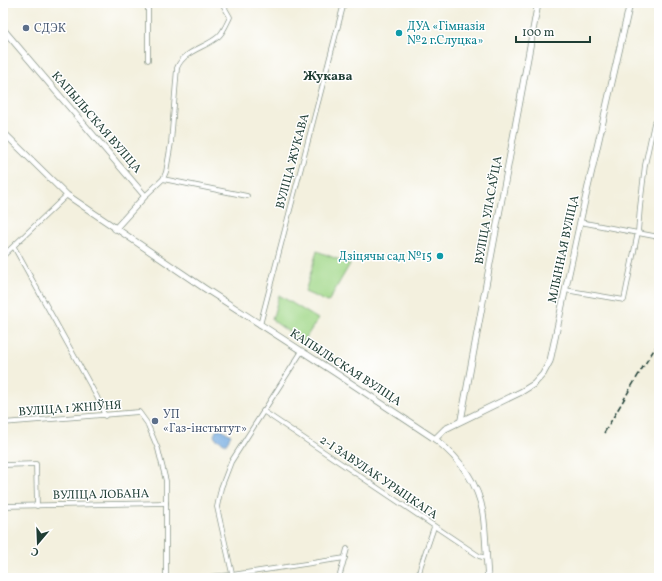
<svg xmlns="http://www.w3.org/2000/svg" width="662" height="581" viewBox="0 0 662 581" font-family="Vollkorn,serif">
<rect width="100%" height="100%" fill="#fff"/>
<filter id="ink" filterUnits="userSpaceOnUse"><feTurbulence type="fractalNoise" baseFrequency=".025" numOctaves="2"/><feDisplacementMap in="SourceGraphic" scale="8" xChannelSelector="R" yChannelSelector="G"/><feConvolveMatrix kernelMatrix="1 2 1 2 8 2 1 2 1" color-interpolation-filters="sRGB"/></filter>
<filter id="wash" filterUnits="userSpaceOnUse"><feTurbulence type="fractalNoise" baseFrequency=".012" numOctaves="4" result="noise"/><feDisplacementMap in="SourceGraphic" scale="16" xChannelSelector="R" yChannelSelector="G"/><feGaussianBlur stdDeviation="0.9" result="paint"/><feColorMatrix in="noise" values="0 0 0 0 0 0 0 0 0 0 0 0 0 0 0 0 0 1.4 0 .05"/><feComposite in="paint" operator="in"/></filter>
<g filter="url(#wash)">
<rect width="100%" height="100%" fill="#f3f0de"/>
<g fill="#a2d88a" stroke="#608a5f">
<polygon points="317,251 350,264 328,302 305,292"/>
<polygon points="279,295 318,319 303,342 272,320"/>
</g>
<polygon fill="#6fa8df" stroke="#47728a" points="217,429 221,429 231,435 226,444 215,438 214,435"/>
</g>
<g filter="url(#ink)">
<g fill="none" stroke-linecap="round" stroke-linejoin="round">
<defs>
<g id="street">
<polyline points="148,3 148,60"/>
<polyline points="655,3 659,4"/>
<polyline points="163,179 247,196"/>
<path d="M145 196 163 179 166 172 171 143 177 68C184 50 206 48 219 36 224 31 227 23 230 17L222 3"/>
<polyline points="580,222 659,237"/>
<polyline points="14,247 97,397 105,416"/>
<polyline points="3,256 67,195"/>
<polyline points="565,290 624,300 638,232 640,207 645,165 654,123"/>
<polyline points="260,325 344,3"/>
<polyline points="263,411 479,556 486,558"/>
<polyline points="3,423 139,412 147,423 158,449 166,481 166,578"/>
<polyline points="3,465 36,464 37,506"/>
<polyline points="3,506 166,503"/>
<polyline points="194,578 232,575 345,558"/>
<polyline points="233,578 217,507 221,488 231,462 302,351"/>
<polyline points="339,578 347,549"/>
<polyline points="418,578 421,565 434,527"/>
</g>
<g id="secondary">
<polyline points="3,29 145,196 115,229"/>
<path d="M3 132 67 195 204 288 334 372 435 439C459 458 478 483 483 513 486 535 486 557 488 578"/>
<polyline points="461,420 538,3"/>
<polyline points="435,439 445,429 521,392 534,384 543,374 550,361 580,222 630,3"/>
</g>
</defs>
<use href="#street" stroke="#899689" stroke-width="5.5"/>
<use href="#secondary" stroke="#899689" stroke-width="7"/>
<use href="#street" stroke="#fff" stroke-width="4"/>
<use href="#secondary" stroke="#fff" stroke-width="5.5"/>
<polyline stroke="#1f3d34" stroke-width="1.5" stroke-dasharray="6 3" stroke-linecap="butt" points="604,433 643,367 659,342"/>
</g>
</g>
<g fill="#5c6f8a" stroke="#fff" stroke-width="1.5">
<circle cx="26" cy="28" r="4"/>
<circle cx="155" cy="421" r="4"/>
</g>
<g fill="#0f9aa8" stroke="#fff" stroke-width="1.5">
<circle cx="399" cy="33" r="4"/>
<circle cx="440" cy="256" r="4"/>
</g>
<g text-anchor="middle" stroke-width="3" stroke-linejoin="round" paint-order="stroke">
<g font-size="12" fill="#0d838f" stroke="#fff" text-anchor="start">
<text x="407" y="30">ДУА «Гімназія<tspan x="407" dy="14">№2 г.Слуцка»</tspan></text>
<text x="432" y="260" text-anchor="end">Дзіцячы сад №15</text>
</g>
<g font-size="12" fill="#4e5e75" stroke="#fff" text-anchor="start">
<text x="34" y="32">СДЭК</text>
<text x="163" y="418">УП<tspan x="163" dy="14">«Газ-інстытут»</tspan></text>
</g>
<g font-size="12" fill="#1f3d34" stroke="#fff">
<text transform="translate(97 122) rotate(49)" y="4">КАПЫЛЬСКАЯ ВУЛІЦА</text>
<text transform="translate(292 161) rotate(-75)" y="4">ВУЛІЦА ЖУКАВА</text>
<text transform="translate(488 210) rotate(-80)" y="4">ВУЛІЦА УЛАСАЎЦА</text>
<text transform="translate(563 249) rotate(-78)" y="4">МЛЫННАЯ ВУЛІЦА</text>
<text transform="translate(346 367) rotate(33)" y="4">КАПЫЛЬСКАЯ ВУЛІЦА</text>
<text transform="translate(70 408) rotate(-4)" y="4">ВУЛІЦА 1 ЖНІЎНЯ</text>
<text transform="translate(379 477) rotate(34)" y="4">2-І ЗАВУЛАК УРЫЦКАГА</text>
<text transform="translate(101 494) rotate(-1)" y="4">ВУЛІЦА ЛОБАНА</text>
</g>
<g font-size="13" font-weight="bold" fill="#1f3d34" stroke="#fff">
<text x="328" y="80">Жукава</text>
</g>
</g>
<rect width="662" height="581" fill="none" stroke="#fff" stroke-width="16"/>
<g transform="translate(38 543) rotate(199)" stroke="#ffffff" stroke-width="3" paint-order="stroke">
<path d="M0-3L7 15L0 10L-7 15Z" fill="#1f3d34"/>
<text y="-6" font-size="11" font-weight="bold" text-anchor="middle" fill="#1f3d34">С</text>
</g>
<path d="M516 36v6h74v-6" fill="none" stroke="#1f3d34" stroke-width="2"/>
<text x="522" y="36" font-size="12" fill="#1f3d34" stroke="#ffffff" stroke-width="3" paint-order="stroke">100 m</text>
</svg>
